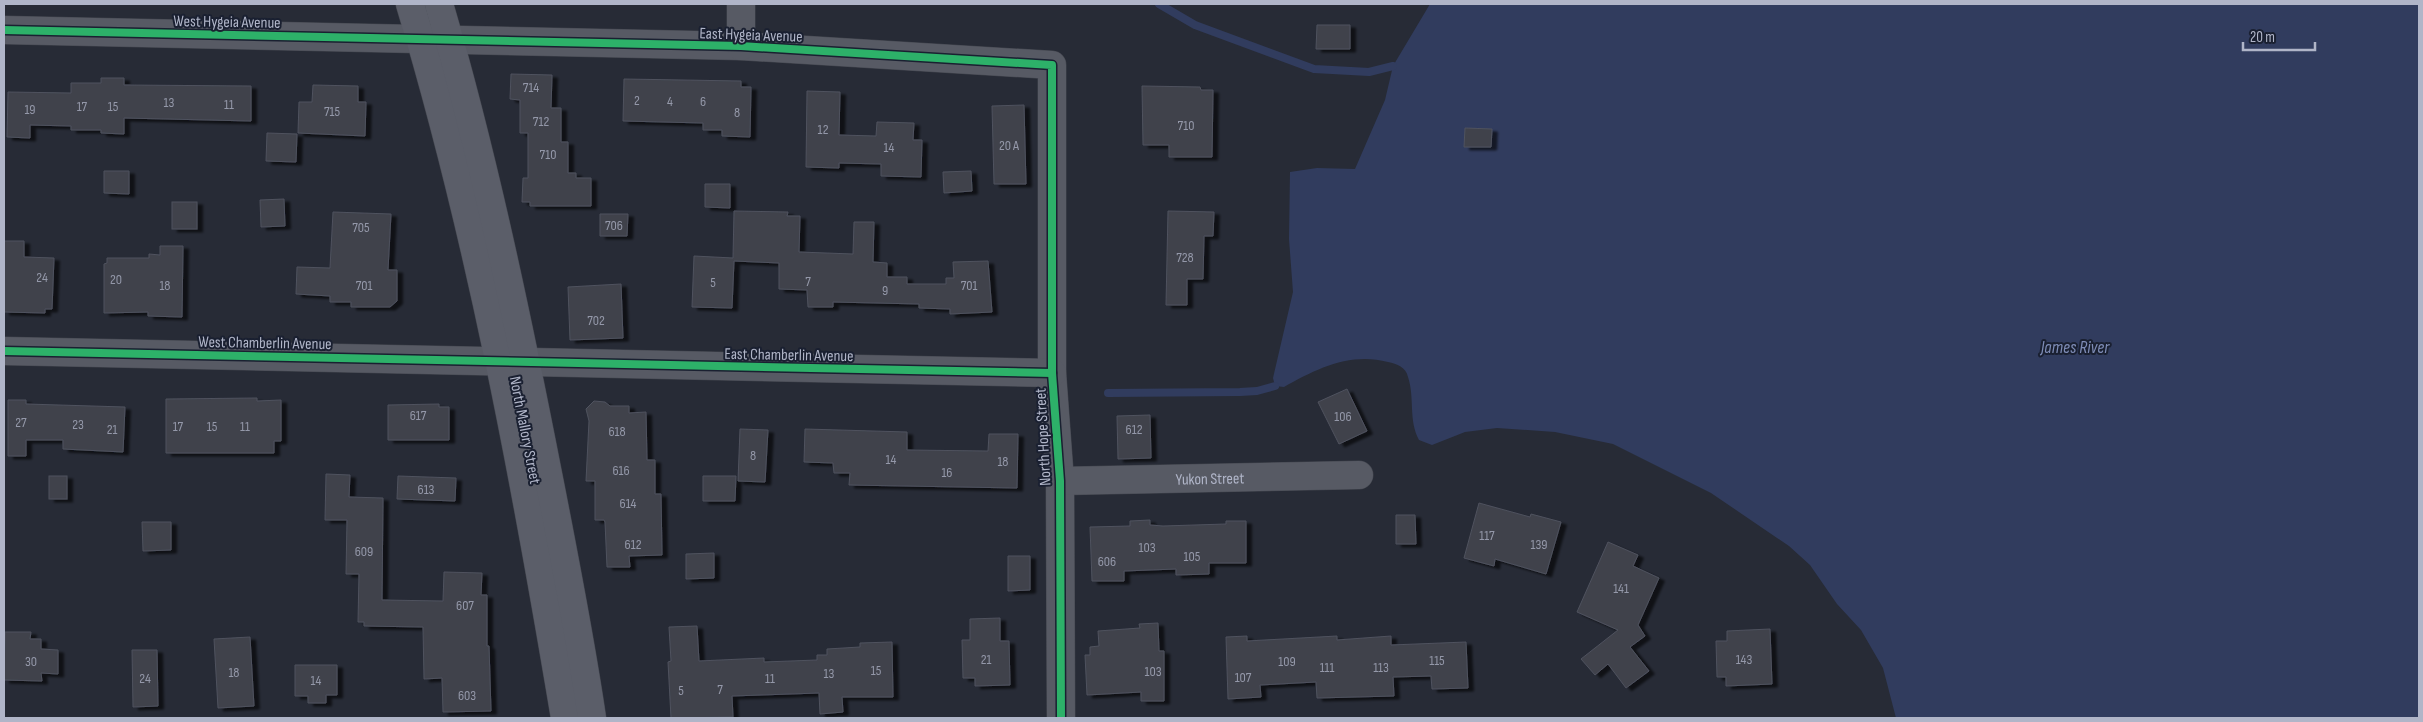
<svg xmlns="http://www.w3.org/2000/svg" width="2423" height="722" viewBox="0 0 2423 722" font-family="'Sofia Sans Condensed',sans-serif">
<defs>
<filter id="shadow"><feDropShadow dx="5.5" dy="3" stdDeviation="1" flood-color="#0009"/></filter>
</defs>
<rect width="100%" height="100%" fill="#272b36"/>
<path fill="#313c5e" d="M1430 4H2419V718H1896L1883 668 1861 630 1837 604 1810 565 1789 546 1711 493 1613 444 1555 432 1497 428 1465 432 1432 445 1419 440C1408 420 1415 398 1408 377 1406 367 1397 364 1388 362 1350 352 1316 369 1284 387L1275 386 1273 378 1293 292 1289 239 1290 172 1317 168 1355 169 1385 100 1393 66Z"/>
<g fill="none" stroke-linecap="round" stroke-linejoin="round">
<g stroke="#313c5e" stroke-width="8">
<polyline points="1159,4 1195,25 1314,69 1369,72 1393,66"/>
<polyline points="1108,393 1240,392 1257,391 1275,386"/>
</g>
</g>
<g fill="#3f424c" stroke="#4f525e" filter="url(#shadow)">
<polygon points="1317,25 1350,25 1350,49 1316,49"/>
<polygon points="511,74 552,75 551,108 561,108 561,142 568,142 568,173 576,173 576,178 591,178 591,206 530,206 530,202 522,202 523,178 528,178 528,133 520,133 520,100 510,99"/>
<polygon points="101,78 124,78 124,85 251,86 251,121 124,118 124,134 101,133 101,130 71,130 71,126 30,125 30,138 7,137 8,92 71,93 71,83 101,83"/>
<polygon points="624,79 741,81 741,87 751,87 750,137 722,136 722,130 703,130 703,123 623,121"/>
<polygon points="313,85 358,86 358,102 366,102 365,136 298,133 299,102 312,102"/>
<polygon points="1142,86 1200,87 1201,90 1213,90 1212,157 1169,157 1169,145 1143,145"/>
<polygon points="807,91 840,92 839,135 876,136 877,122 914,123 913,140 922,140 921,177 881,176 881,164 839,163 839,168 806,167"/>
<polygon points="1024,105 1026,184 994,184 992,106"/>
<polygon points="1465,128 1492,129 1491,147 1464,147"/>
<polygon points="267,133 297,134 296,162 266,161"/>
<polygon points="104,171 129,171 129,194 104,193"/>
<polygon points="971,171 972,191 944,193 943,172"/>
<polygon points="705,184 730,184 730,208 705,207"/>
<polygon points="284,199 285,226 261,227 260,200"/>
<rect x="172" y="202" width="25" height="27"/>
<polygon points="734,211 788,212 787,216 800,216 799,252 853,254 854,222 874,222 873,262 887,263 887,277 907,277 907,284 946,284 946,278 954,278 953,262 988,261 992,312 950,314 950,309 919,308 919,304 833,302 833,307 808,307 807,290 779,289 779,263 734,261 732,308 692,307 694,256 733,258"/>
<polygon points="1168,211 1214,212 1213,236 1204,236 1203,279 1187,279 1187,305 1166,305"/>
<polygon points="333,212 391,214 388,270 397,270 397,301 390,307 351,307 351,302 330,302 330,296 296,294 297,267 330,268"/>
<polygon points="600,214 628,214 627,236 600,236"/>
<polygon points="4,241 24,241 24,257 54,258 52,309 45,309 45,313 4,312"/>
<polygon points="160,246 183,246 182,317 148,316 148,312 104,313 104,264 107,263 107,258 149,258 149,254 160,255"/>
<polygon points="621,284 623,338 570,340 568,287"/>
<polygon points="1347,389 1367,431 1339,444 1318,402"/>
<polygon points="257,398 257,401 281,400 281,441 274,441 274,453 166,453 166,399"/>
<polygon points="8,400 26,400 26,404 125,407 123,452 63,449 63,440 26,440 26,456 8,456"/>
<polygon points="594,401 605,402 610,406 629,406 629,413 646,412 647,460 655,460 655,494 661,494 662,555 629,556 630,567 607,567 605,522 604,520 595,520 595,481 586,481 589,421 586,409"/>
<polygon points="439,404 439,407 449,407 449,440 388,440 388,405"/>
<polygon points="1150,415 1151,458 1118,459 1117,416"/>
<polygon points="740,429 768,430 765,482 738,481"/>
<polygon points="805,429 907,432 907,450 988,451 989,434 1018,434 1017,488 849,485 850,473 834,473 833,463 804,462"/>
<polygon points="326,474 350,475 349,497 383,498 382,600 443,601 444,572 482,573 481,595 487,595 487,646 489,646 491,711 443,712 442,678 424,679 423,627 364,626 364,622 358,622 359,574 346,574 347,520 325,520"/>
<rect x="49" y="476" width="18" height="23"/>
<polygon points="398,476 456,478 455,501 397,499"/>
<polygon points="703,476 736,476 735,501 703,501"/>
<polygon points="1479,503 1530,517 1531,514 1561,522 1546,574 1495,559 1494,566 1464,558"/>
<polygon points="1396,515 1415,515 1416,544 1396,544"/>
<polygon points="1150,520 1150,525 1163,526 1226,524 1226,521 1246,521 1246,563 1209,563 1209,574 1176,575 1176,569 1124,571 1124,581 1092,581 1090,527 1130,526 1130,521"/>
<polygon points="142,522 171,522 171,550 143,551"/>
<polygon points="1608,542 1638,555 1633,566 1659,578 1638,625 1645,636 1630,647 1649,671 1626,688 1608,664 1595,675 1581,659 1618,630 1577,612"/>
<polygon points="714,553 714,578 686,579 686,554"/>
<polygon points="1008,556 1030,556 1030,590 1008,591"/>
<polygon points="1000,618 1000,641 1009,641 1010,685 975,686 975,678 963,678 962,640 970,640 970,619"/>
<polygon points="1158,623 1159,651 1164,651 1164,701 1141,701 1141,692 1087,695 1085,655 1090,655 1090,647 1099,646 1098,631 1140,628 1139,624"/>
<polygon points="697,626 699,661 764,658 764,662 817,660 817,655 827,655 827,649 860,647 860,643 892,642 893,697 842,697 843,712 820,714 819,693 732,696 733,717 671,718 668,662 671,661 669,627"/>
<polygon points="1770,629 1772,684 1726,686 1726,677 1717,677 1716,641 1727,641 1727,631"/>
<polygon points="5,632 31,632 30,639 41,639 41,649 58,650 58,674 41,673 42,681 4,680"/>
<polygon points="1247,636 1247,641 1337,636 1337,640 1391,636 1391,645 1466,642 1468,688 1432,689 1431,676 1393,677 1394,696 1317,698 1316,682 1260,685 1261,697 1228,699 1226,637"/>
<polygon points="250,637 254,706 218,708 214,639"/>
<polygon points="132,650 157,650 158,706 133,707"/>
<polygon points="295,665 337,665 337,695 326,695 326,703 308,703 308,696 295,696"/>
</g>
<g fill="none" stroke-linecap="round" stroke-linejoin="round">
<defs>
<g id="minor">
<polyline points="4,30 741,46 1052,65 1052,373 1060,481 1061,718"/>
<polyline points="741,46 741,4"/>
<polyline points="4,351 1052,373"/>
<path id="s1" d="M1060 481 1359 475"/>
</g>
<g id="secondary">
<path d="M410 4C480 237 525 479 565 718"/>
<path d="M439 4C484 158 517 316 548 474 564 555 580 636 592 718"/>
</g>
</defs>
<use href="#minor" stroke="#43464f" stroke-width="29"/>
<use href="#secondary" stroke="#43464f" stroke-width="29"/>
<use href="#minor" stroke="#575a64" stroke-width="28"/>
<use href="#secondary" stroke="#5b5e69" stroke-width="28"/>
<defs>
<g id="cycleway">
<polyline points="4,30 741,46 1052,65 1052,373 1060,481 1061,718"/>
<polyline points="4,351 1052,373"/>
</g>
</defs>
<use href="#cycleway" stroke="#1a2031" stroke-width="11"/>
<use href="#cycleway" stroke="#2db169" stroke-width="8"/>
</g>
<g text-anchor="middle" stroke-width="4" stroke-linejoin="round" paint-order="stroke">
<g font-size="14" fill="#9498a9">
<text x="531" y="92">714</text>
<text x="637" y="105">2</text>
<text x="670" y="106">4</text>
<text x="703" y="106">6</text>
<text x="169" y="107">13</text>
<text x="229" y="109">11</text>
<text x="82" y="111">17</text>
<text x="113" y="111">15</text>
<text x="30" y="114">19</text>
<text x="332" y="116">715</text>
<text x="737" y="117">8</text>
<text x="541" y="126">712</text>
<text x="1186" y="130">710</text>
<text x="823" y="134">12</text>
<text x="1009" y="150">20 A</text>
<text x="889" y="152">14</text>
<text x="548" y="159">710</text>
<text x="614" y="230">706</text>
<text x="361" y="232">705</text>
<text x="1185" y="262">728</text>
<text x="42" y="282">24</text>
<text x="116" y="284">20</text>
<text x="808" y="286">7</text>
<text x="713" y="287">5</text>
<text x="165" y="290">18</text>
<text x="364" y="290">701</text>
<text x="969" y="290">701</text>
<text x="885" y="295">9</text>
<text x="596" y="325">702</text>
<text x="418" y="420">617</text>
<text x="1343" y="421">106</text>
<text x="21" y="427">27</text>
<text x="78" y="429">23</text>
<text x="178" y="431">17</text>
<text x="212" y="431">15</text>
<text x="245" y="431">11</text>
<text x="112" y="434">21</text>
<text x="1134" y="434">612</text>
<text x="617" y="436">618</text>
<text x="753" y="460">8</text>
<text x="891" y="464">14</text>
<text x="1003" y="466">18</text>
<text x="621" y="475">616</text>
<text x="947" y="477">16</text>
<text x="426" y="494">613</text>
<text x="628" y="508">614</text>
<text x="1487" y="540">117</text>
<text x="633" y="549">612</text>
<text x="1539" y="549">139</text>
<text x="1147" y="552">103</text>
<text x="364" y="556">609</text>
<text x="1192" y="561">105</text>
<text x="1107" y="566">606</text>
<text x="1621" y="593">141</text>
<text x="465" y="610">607</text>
<text x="986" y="664">21</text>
<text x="1744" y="664">143</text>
<text x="1437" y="665">115</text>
<text x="31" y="666">30</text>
<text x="1287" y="666">109</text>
<text x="1327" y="672">111</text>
<text x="1381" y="672">113</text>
<text x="876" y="675">15</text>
<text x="1153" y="676">103</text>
<text x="234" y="677">18</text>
<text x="829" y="678">13</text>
<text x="1243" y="682">107</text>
<text x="145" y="683">24</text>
<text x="770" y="683">11</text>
<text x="316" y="685">14</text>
<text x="720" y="694">7</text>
<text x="681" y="695">5</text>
<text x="467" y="700">603</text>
</g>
<g font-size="16" fill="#b0b5c8" stroke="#1a2031">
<text transform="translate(227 21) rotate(1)" y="6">West Hygeia Avenue</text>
<text transform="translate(751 34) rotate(2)" y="6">East Hygeia Avenue</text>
<text transform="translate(265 342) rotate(1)" y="6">West Chamberlin Avenue</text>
<text transform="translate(789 354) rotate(1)" y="6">East Chamberlin Avenue</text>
<text transform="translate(526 430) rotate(79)" y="6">North Mallory Street</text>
<text transform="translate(1042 437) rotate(-93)" y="6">North Hope Street</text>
<text dy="6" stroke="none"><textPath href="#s1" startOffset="150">Yukon Street</textPath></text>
</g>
<g font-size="18" font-style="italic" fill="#7e8cb6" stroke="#1a2031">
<text x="2075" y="353">James River</text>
</g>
</g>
<rect width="2423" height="722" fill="none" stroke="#b0b5c8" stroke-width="10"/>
<path d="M2243 42v8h72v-8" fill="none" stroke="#b0b5c8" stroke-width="2.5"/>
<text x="2250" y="42" font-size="15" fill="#b0b5c8" stroke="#1a2031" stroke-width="4" paint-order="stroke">20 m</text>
</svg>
